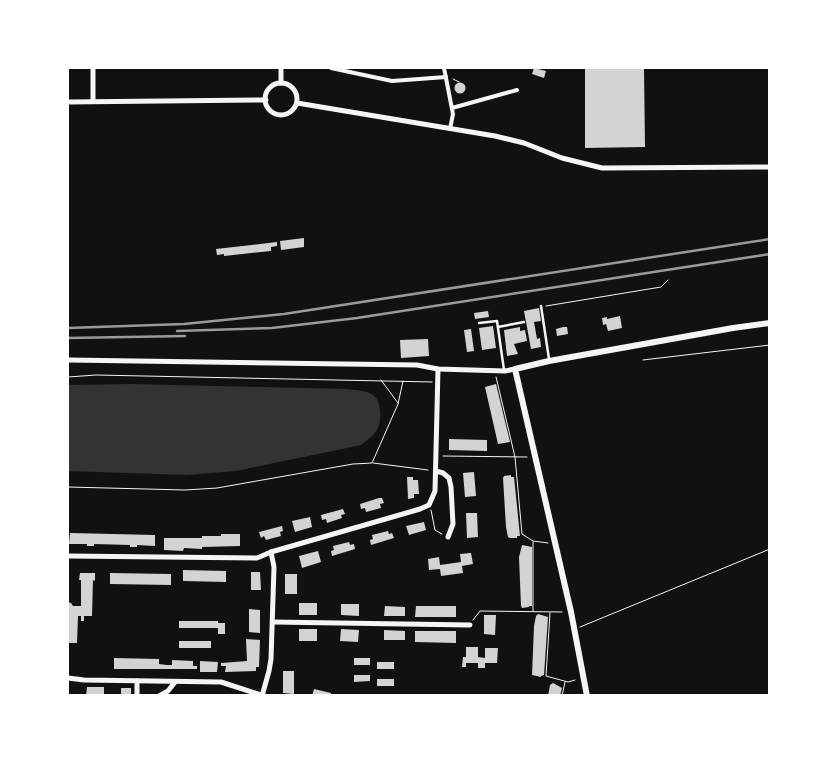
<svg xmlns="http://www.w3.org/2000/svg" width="837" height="763" viewBox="0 0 837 763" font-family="'Sofia Sans Condensed',sans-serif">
<rect width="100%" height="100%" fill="#111"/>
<path fill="#333" d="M132 384 346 389C354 390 366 390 373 395 381 400 382 420 378 428 375 435 367 440 361 445L236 471 187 475 68 471V385Z"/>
<g fill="#d3d3d3">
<polygon points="534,68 546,71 544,78 532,74"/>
<polygon points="585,68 644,68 645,147 585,148"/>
<circle cx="460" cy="88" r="5.5"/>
<polygon points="304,238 304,247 281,250 280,241"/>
<polygon points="277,242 277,246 271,247 271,251 224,256 224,254 217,255 216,249"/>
<polygon points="539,308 541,321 534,322 537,339 540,338 541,347 531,349 524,311"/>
<polygon points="488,311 489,317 475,319 474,313"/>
<polygon points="620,316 622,328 608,331 606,324 603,325 602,318 607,317 607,319"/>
<polygon points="493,326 496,348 482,350 479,328"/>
<polygon points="520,327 520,331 525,330 527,341 514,344 518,354 507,356 504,330"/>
<polygon points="563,327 567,327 568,334 557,336 556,329"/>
<polygon points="471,329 474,351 467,352 464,330"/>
<polygon points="428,339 429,356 401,358 400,340"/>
<polygon points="496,384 510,442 498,444 485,387"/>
<polygon points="449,439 487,440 487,451 449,450"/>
<polygon points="474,472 476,496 465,497 463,473"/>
<polygon points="511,475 511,477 514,477 520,536 517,536 517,538 510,538 508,537 506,527 503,478 504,476"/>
<polygon points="407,477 413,477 413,480 418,480 419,494 414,494 414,498 408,499"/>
<polygon points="379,498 382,498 384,503 380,504 381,508 366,512 365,508 361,509 360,504"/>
<polygon points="343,509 345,514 341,515 342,518 327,523 326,519 322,520 321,515"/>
<polygon points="466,513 477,513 478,537 467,538"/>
<polygon points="310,517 312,527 295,532 292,521"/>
<polygon points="424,522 426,530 409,535 406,526"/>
<polygon points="282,526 283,531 280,532 281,536 266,540 264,536 261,538 259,532"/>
<polygon points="388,531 389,534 392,533 394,538 371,545 370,540 373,539 372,535"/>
<polygon points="70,533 155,535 155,546 137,545 137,547 130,547 130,545 94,544 94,546 87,546 87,544 69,544"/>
<polygon points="221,534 240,534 240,546 202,547 202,549 184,548 183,551 164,550 164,538 202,538 202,536 221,536"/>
<polygon points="349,542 350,545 354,544 355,549 332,556 331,551 334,550 333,546"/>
<polygon points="522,545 532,547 532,606 529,606 529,607 522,608 521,606 519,557"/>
<polygon points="318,551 321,562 302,568 299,556"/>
<polygon points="471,553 473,564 462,566 463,573 441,576 440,569 429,570 428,559 439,557 440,565 461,562 460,554"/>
<polygon points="183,570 226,571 226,582 183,581"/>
<polygon points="251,572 260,572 261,590 251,590"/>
<polygon points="80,573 95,573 95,581 93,580 92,616 84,616 84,621 81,621 81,616 78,616 77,643 68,643 68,602 71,603 73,606 81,606 81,580 79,580"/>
<polygon points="110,573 171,574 171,585 110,584"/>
<rect x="285" y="574" width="12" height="20"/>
<rect x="299" y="603" width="18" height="12"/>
<polygon points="341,604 359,604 359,616 341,615"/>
<polygon points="385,606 405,607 405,616 384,616"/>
<polygon points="416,606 456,606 456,617 415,617"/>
<polygon points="249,609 260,610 260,633 249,632"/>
<polygon points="538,614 548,617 544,675 541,676 541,677 532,675 534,626 536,616"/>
<polygon points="484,615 496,615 495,635 484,634"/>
<polygon points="179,621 218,621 218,623 225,623 225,634 218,634 218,628 179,628"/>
<rect x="299" y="629" width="18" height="12"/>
<polygon points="341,629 359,630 358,642 340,641"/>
<polygon points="384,630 405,631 405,640 384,640"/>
<polygon points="415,631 456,631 456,643 415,642"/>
<polygon points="246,639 260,640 259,667 256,667 256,671 225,672 226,666 221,666 221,663 247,661"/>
<rect x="179" y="641" width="32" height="7"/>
<polygon points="466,647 478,647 478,657 485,658 485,648 498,648 497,663 485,663 485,668 478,668 478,663 466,663 466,667 462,667 463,657 466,657"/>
<polygon points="114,658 159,659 159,664 167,665 172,665 172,660 193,661 193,666 197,666 197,669 114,669"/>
<rect x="354" y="658" width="16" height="7"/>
<polygon points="200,661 218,662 217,672 200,672"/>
<rect x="377" y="662" width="17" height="7"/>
<polygon points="283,671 294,671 294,694 283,693"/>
<polygon points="354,675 370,675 370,681 354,682"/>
<rect x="377" y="679" width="17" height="7"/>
<polygon points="553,683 562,688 560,696 548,696 550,685"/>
<polygon points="87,687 104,687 104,696 86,696"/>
<rect x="121" y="688" width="10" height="8"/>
<polygon points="314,689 331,693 331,696 312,696"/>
</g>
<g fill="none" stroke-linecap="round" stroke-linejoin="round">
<g stroke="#f5f5f5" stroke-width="1">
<polyline points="453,79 459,82"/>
<polyline points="546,306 661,287 668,280"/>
<polyline points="643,360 770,345"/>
<polyline points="68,377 96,375 432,382"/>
<polyline points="496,377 515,457 522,534 533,541 548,543"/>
<polyline points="381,380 398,403"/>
<polyline points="443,456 527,457"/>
<polyline points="373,463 428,470"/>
<polyline points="68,487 185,490 217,488 353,464 372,463 398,404 403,381"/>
<polyline points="431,510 435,530 442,534"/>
<polyline points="533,542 533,611"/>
<polyline points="550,613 546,676 568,682 575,680"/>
<polyline points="473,620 480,611 562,612"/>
<polyline points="580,627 770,549"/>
<polyline points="562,696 565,682"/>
</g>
<g stroke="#f5f5f5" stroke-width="2.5">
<polyline points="541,306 549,359"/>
<polyline points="479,323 497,321 504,370"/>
<polyline points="498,327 524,322"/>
</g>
<g stroke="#f5f5f5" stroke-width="4">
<polyline points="331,68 392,81 446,77"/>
<polyline points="444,68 453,114 450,129"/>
<polyline points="452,108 517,90"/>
</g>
<g stroke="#f5f5f5" stroke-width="5">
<polyline points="281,68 281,83"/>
<circle cx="281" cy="99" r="16"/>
<polyline points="93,101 93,68"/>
<polyline points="68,102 266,100"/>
<polyline points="297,103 495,136 524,143 562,158 602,168 770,167"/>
<polyline points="68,360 417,365 438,369 505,371 515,369"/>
<polyline points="436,471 443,473 449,478 451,487 453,524 448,537"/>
<polyline points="68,556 257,558 271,552 420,509 429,505 435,491 438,369"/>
<polyline points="273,622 470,625"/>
<polyline points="68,678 84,680 221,682 264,696"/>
<polyline points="137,681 137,696"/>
<polyline points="159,696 168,691 175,682"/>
<polyline points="262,696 269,671 271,659 274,567 271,552"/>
</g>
<polyline stroke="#f5f5f5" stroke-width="6" points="587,696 571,612 515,369 549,361 733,328 770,323"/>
<g stroke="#9a9a9a" stroke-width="2.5">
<polyline points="68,328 184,324 284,314 770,239"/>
<polyline points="177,331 272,328 357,318 770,254"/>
<polyline points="68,338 185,336"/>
</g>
</g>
<rect width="837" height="763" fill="none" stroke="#ffffff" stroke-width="138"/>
</svg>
